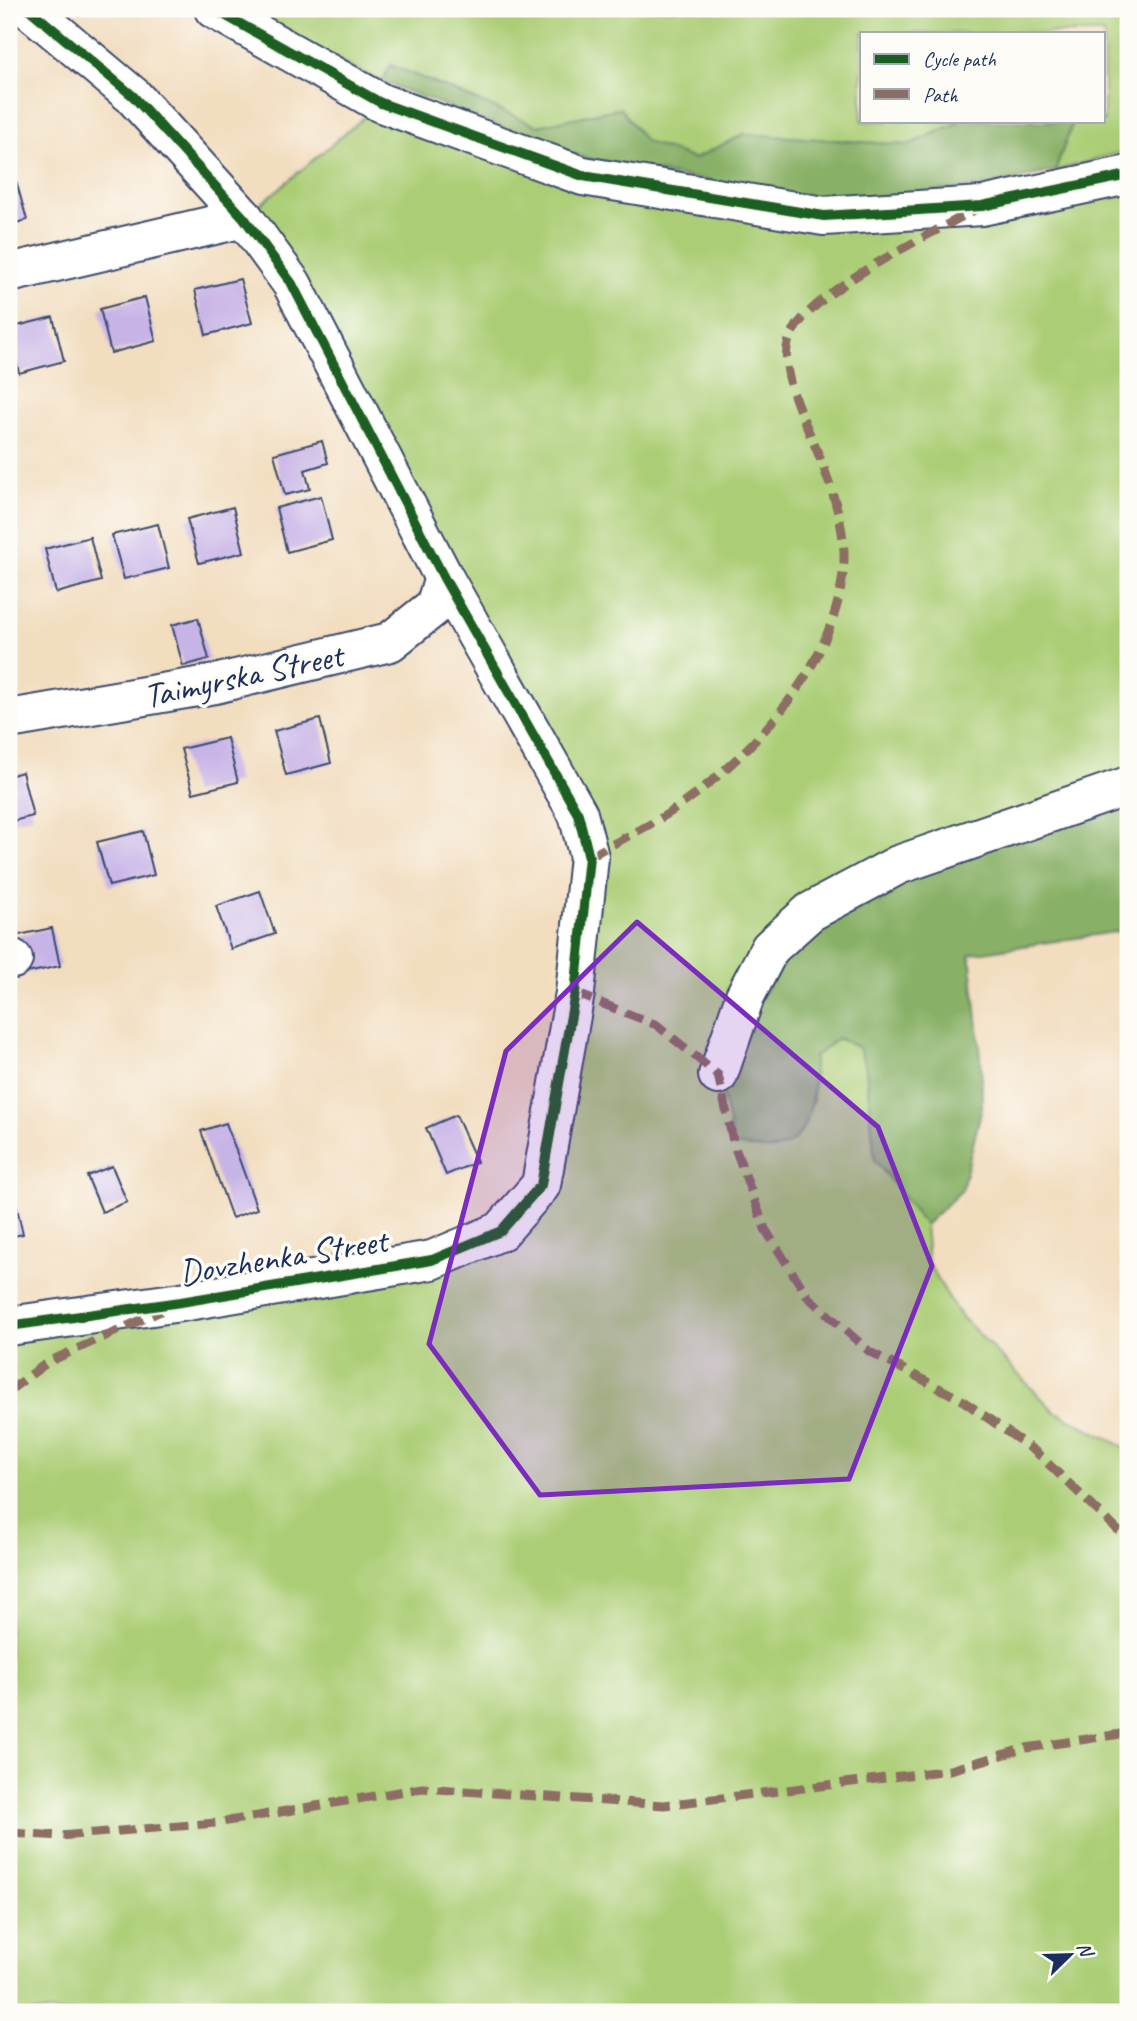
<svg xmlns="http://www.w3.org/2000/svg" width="1137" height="2021" viewBox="0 0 1137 2021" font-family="Caveat,sans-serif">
<rect width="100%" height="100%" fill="#fdfcf7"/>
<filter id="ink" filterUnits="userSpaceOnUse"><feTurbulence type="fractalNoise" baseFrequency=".0143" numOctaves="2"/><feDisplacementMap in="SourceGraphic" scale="14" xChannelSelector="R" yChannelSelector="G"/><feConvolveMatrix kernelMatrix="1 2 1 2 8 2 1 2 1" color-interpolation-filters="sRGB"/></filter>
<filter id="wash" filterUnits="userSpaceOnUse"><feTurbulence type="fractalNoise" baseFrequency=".00686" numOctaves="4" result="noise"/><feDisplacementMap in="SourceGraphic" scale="28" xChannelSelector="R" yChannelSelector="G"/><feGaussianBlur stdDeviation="1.57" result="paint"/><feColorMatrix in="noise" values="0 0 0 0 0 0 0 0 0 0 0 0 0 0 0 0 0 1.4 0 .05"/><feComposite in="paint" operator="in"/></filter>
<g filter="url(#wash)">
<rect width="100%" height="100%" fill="#f2ddbf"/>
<g fill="#abcd75" stroke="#637e6a" stroke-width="2">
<polygon points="233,9 1046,9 1063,18 1084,14 1085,9 1128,9 1128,150 1055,171 1073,121 1104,121 1104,33 862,33 862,121 962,121 908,145 744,134 694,159 646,142 620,108 538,126 391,65 382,82"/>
<polygon points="381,103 824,216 1128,175 1128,786 810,912 797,1137 813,1101 814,1057 838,1038 860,1048 866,1069 875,1160 925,1225 928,1263 958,1313 1054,1411 1128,1449 1128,2012 9,2012 9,1326 432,1260 541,1185 589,857 244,218"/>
</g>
<g fill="#88b066" stroke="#527062" stroke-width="2">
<polygon points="390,65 538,126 620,108 646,142 694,159 744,134 908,145 962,121 1073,121 1055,171 990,185 826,203 585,158 382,82"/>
<path d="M1128 786V930L970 954 981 1056 982 1107 962 1190 925 1225 875 1160 866 1069 859 1048 838 1038 814 1057C814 1087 814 1145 773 1149 761 1150 746 1147 734 1145L718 1075 810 912Z"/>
</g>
<g id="blocks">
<g fill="#c7b4e7">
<polygon points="16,181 27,220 9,225 9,183"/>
<polygon points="240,279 252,323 206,335 195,290"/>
<polygon points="145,297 156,341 111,353 100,309"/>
<polygon points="53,317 64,361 19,373 9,328"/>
<polygon points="322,441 328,463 305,470 310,489 285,495 274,454"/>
<polygon points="321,496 332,540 287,552 276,508"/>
<polygon points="233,507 244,552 199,563 187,519"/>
<polygon points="158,524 169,568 124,579 112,535"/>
<polygon points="90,537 101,581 56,593 45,549"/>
<polygon points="198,618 209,659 183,666 172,625"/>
<polygon points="320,719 331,763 286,775 274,731"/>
<polygon points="227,738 238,782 193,793 181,749"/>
<polygon points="22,772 33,816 9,822 9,776"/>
<polygon points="143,831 154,875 109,886 97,842"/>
<polygon points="260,891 275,934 231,949 216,906"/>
<polygon points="52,928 60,966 22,974 14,936"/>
<polygon points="456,1115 477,1162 446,1175 426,1128"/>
<polygon points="226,1123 257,1209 232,1218 201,1131"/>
<polygon points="112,1166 127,1202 102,1212 87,1176"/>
<polygon points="15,1200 23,1234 9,1237 9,1202"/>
</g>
</g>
</g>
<g filter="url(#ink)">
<use href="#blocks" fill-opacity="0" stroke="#3b496d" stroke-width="2"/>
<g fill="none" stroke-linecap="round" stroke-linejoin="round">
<defs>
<g id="minor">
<polyline points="214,9 381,103 583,176 824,216 982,206 1128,175"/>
<polyline points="9,273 244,218"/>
<polyline points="9,719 215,684 390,642 435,606 444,578"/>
<polyline points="9,959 13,959"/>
<polyline points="718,1075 745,996 770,948 810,912 898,865 1128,786"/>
<polyline points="9,1326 181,1302 432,1260 501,1231 541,1185 575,993 589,857 578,814 444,578 292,284 244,218 133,96 29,9"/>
</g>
</defs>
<use href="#minor" stroke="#3b496d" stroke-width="42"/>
<use href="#minor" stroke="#fff" stroke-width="38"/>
<g stroke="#8d6e63" stroke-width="9" stroke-dasharray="18 9" stroke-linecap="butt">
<path d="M589 857C619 840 653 825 681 805 759 748 839 661 844 561 845 525 831 486 818 453 806 423 776 369 790 337 811 290 930 235 976 209"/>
<polyline points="575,993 657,1025 718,1075 734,1145 765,1229 808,1297 870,1352 962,1400 1036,1452 1128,1540"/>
<polyline points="9,1391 48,1362 161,1311"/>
<polyline points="9,1833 61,1836 216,1823 422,1788 664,1805 950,1770 1026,1748 1128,1733"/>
</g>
<defs>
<g id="cycleway">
<polyline points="214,9 381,103 583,176 824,216 982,206 1128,175"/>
<polyline points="9,1326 181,1302 432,1260 501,1231 541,1185 575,993 589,857 578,814 444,578 292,284 244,218 133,96 29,9"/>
</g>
</defs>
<use href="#cycleway" stroke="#fdfcf7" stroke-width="15"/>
<use href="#cycleway" stroke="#1b5e20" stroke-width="10"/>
</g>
</g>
<path fill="#7b2cbf" fill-opacity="0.2" stroke="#7b2cbf" stroke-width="5" stroke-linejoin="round" d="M637 922 878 1127 932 1266 849 1479 540 1495 429 1344 506 1051Z"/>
<g text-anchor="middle" stroke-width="7" stroke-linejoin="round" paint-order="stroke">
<g font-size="35" fill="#1b2f5e" stroke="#fdfcf7">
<text transform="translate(243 675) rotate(-12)" y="12">Taimyrska Street</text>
<text transform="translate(283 1256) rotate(-9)" y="12">Dovzhenka Street</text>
</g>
</g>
<rect width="1137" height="2021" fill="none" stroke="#fdfcf7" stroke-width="35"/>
<rect x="860" y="32" width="245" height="91" fill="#fdfcf7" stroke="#a3aaba" stroke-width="2"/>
<rect x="874" y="54" width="35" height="10" fill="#1b5e20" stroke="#a3aaba" stroke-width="2"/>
<text x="923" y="66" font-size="21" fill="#1b2f5e">Cycle path</text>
<rect x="874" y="89" width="35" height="10" fill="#8d6e63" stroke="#a3aaba" stroke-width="2"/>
<text x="923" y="102" font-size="21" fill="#1b2f5e">Path</text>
<g transform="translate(1070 1955) rotate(67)" stroke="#fdfcf7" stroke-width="5" paint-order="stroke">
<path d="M0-5L12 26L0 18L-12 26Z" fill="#1b2f5e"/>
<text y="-10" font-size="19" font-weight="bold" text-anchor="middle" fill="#1b2f5e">N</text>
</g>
</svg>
